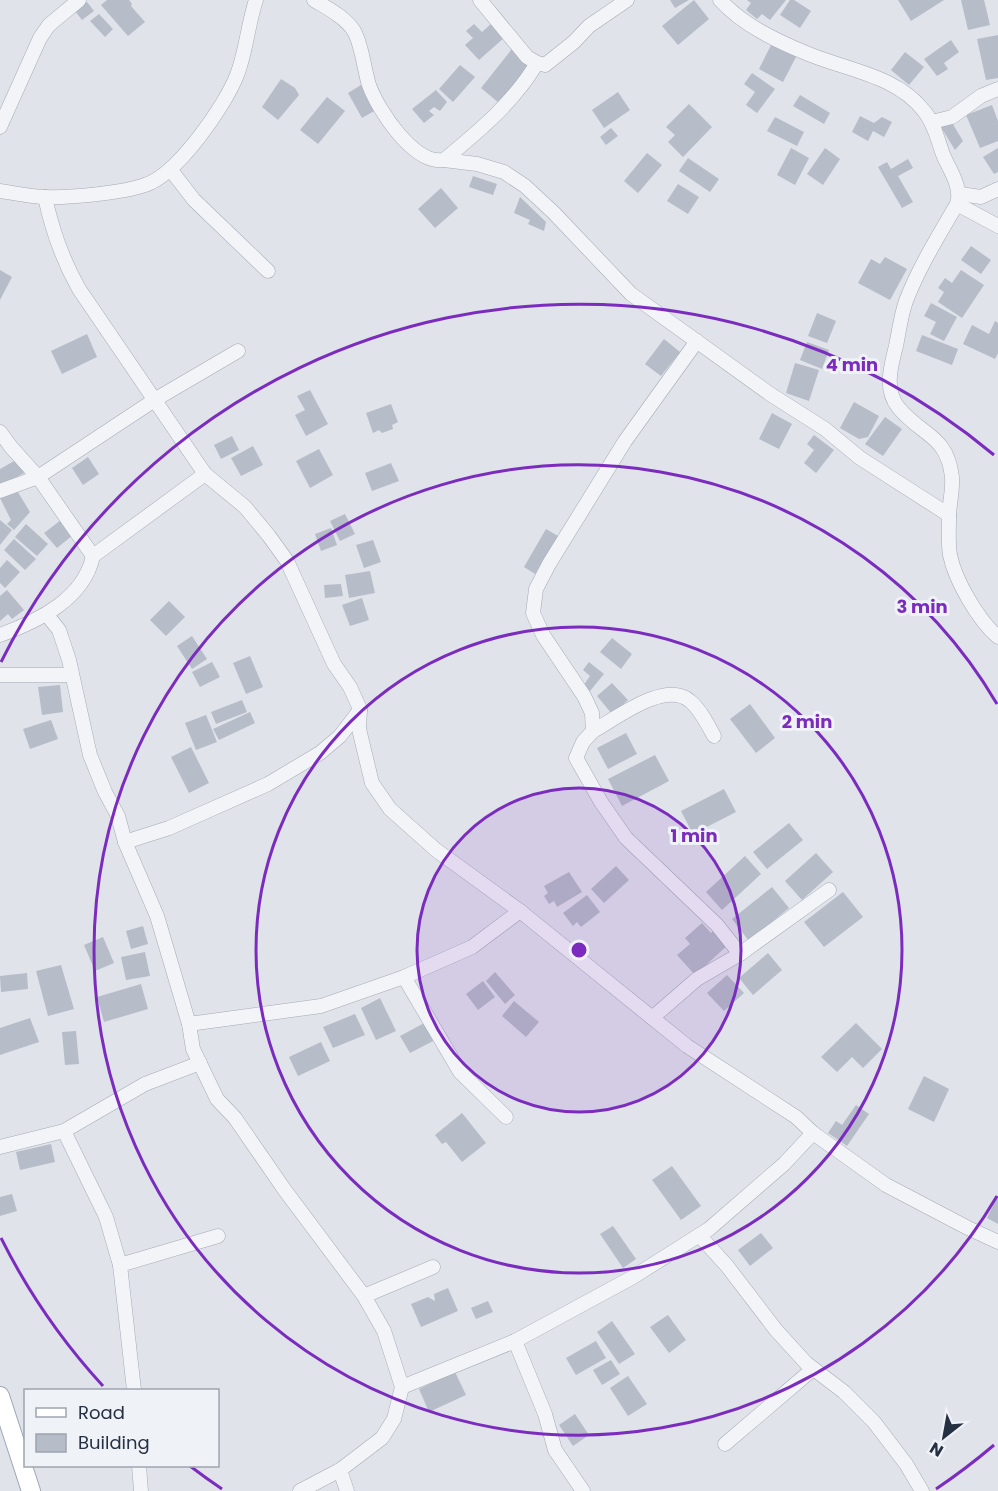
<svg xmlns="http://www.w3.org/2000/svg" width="998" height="1491" viewBox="0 0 998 1491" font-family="Poppins,sans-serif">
<rect width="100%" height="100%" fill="#e0e3ea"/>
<g fill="#b6bcc8">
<polygon points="107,0 129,0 132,4 131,6 145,22 128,36 101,5"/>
<polygon points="670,0 689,0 675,8"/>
<polygon points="694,0 709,19 678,45 662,26"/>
<polygon points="747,0 786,0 770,20 762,14 757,19 746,10 751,3"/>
<polygon points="790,0 794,0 811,11 800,28 780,15"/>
<polygon points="898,0 944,0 911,21"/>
<polygon points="961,0 984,0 990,25 968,30"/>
<polygon points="87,2 94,11 82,20 75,11"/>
<polygon points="99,14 113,29 105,37 90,21"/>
<polygon points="492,23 505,37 479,60 465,45 473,38 466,31 474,24 482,32"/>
<polygon points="998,35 998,78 986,80 977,39"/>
<polygon points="951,40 959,52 944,63 948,69 937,76 924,59"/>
<polygon points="772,43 797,55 783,82 759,69"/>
<polygon points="512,49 530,64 499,103 481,88"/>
<polygon points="905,52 924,67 909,85 891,70"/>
<polygon points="460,65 475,77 453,102 439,89"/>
<polygon points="752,73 775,89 757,113 746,105 755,92 744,84"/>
<polygon points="281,79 295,88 299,95 278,120 262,107"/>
<polygon points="361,85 376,110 362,118 348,93"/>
<polygon points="436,90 447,102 440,111 434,107 429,111 434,115 424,123 412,109"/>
<polygon points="618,92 630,110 604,128 592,110"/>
<polygon points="800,95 830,113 824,124 793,106"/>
<polygon points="327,97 345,111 318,144 300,130"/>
<polygon points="689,104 712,127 683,157 668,142 675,135 666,127"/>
<polygon points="992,105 998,121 998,141 980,148 966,115"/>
<polygon points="860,116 874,123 882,117 892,122 884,137 873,131 868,141 852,132"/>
<polygon points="775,117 804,132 797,146 767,131"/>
<polygon points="951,121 963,141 955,150 939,124"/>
<polygon points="611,128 618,136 606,145 600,137"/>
<polygon points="791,148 809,158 795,185 777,175"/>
<polygon points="825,148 840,159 823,185 807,174"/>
<polygon points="998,148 998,172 994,174 983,157"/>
<polygon points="647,153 662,165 638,193 624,181"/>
<polygon points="688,158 719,179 710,192 679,171"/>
<polygon points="908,159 913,168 898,176 913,202 902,208 878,167 887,162 891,169"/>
<polygon points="473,176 497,184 493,195 469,187"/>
<polygon points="678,184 699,197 688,214 667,201"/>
<polygon points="441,188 458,208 435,228 418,209"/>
<polygon points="520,197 546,222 544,231 528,224 530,220 514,213"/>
<polygon points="971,246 991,260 981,274 961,260"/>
<polygon points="885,257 907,269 890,300 858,283 871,259 880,264"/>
<polygon points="0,270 12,277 0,300"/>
<polygon points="961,270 984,285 962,318 938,302 944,292 938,288 945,278 952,283"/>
<polygon points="931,303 957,317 944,341 930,334 936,322 924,316"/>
<polygon points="817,313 836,321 827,343 808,336"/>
<polygon points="995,321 998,323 998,353 995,359 963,344 972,325 989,334"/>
<polygon points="87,334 97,357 62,374 51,351"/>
<polygon points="922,335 958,349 952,365 916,351"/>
<polygon points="664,339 680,352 661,376 645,364"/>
<polygon points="807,342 829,350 822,369 800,360"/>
<polygon points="795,363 819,370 809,401 786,393"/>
<polygon points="310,390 328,424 306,436 295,415 305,410 297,396"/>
<polygon points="854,402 879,416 868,437 859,439 840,428"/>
<polygon points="391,404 398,422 392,425 393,429 382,433 379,430 373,433 366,413"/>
<polygon points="772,413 792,424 779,449 759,439"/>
<polygon points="885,417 902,429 883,456 865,444"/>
<polygon points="814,435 834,450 816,473 804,463 814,450 807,444"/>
<polygon points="232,436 239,450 221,459 214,445"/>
<polygon points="253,446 263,465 241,476 231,458"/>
<polygon points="319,449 333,475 310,488 296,461"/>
<polygon points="88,457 99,474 83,485 72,468"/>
<polygon points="16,460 24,473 0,486 0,469"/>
<polygon points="391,463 399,481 372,491 365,473"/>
<polygon points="16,489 30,512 14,530 7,524 11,520 0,498"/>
<polygon points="345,514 355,534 340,541 330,521"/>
<polygon points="0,520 12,530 0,545"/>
<polygon points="61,520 73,535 57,548 44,533"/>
<polygon points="26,524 48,544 37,556 15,537"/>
<polygon points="331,528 337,545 321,551 315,534"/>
<polygon points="546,529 558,536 535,574 524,567"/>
<polygon points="14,539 36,559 25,570 4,550"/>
<polygon points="373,540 381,562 364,568 356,545"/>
<polygon points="7,560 20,572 5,588 0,583 0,568"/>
<polygon points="370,571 375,593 349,598 345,575"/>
<polygon points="341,584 343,596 325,598 324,585"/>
<polygon points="7,590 24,610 12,619 8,614 0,621 0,596"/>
<polygon points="362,598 369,620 350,626 342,605"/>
<polygon points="169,601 185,617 166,636 150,620"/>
<polygon points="192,636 207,659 192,669 177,646"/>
<polygon points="612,638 632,654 621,669 600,652"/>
<polygon points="250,656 263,687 246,694 233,663"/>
<polygon points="212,662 220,677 200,687 192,672"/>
<polygon points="589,662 604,674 590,691 583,686 590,676 583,670"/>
<polygon points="612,683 628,700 612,714 597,696"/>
<polygon points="60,685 63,712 42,715 38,687"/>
<polygon points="242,700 247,712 216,724 211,712"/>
<polygon points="750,704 775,738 756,753 730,719"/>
<polygon points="250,712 255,723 219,740 213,729"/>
<polygon points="206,715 217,742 196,750 185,723"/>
<polygon points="51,720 58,739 30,749 23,729"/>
<polygon points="626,733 637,754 608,769 597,748"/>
<polygon points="191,747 209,783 189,793 171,757"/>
<polygon points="655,755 669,781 622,806 608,779"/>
<polygon points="724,789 736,812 693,834 681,811"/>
<polygon points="789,823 803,840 767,869 753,852"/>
<polygon points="816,853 833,872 802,900 785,881"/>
<polygon points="745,856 761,874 722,910 706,892"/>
<polygon points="616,866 629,880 604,903 591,889"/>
<polygon points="569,872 582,892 557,907 554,901 549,904 544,896 548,893 544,886"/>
<polygon points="772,887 789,908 749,941 732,919"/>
<polygon points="843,892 863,917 824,947 804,922"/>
<polygon points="587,895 600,912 581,927 577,922 573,926 563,913"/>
<polygon points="702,923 711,933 714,930 728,945 695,975 677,955 690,944 685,938"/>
<polygon points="143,926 148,944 131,949 126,931"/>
<polygon points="103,937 114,963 95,971 84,945"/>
<polygon points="145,952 150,976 126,980 121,957"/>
<polygon points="768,953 782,970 753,995 739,978"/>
<polygon points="61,965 74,1009 48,1016 36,971"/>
<polygon points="495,972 515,995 505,1004 486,981"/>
<polygon points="27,973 28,989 1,992 0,976"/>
<polygon points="727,975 744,993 724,1011 707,993"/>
<polygon points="483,981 495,997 478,1010 466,994"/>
<polygon points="141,984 148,1009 104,1022 97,997"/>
<polygon points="380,998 396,1031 376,1040 361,1008"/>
<polygon points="514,1001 539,1022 526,1037 502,1016"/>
<polygon points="355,1014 365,1035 333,1048 323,1027"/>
<polygon points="30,1018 39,1042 0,1055 0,1028"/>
<polygon points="428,1021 437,1039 410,1053 400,1036"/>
<polygon points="856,1023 882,1049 863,1068 852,1057 837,1072 821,1057"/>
<polygon points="76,1031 79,1064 65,1065 62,1032"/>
<polygon points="321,1042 330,1061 298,1076 289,1057"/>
<polygon points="924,1076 949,1089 934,1122 908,1109"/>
<polygon points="856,1105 869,1114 847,1146 828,1133 836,1121 842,1125"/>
<polygon points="462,1113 486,1143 462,1162 446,1142 442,1144 435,1135"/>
<polygon points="51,1144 55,1162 20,1170 16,1152"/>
<polygon points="672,1166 701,1206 681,1220 652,1180"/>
<polygon points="12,1194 17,1211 0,1216 0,1197"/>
<polygon points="998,1195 998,1224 987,1218"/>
<polygon points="613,1226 636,1259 623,1268 600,1234"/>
<polygon points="761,1233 773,1248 750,1266 738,1250"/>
<polygon points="448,1288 458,1311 421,1327 411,1304 428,1297 435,1301 434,1294"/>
<polygon points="488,1301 493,1312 476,1319 471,1308"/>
<polygon points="668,1315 686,1340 669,1353 650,1327"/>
<polygon points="612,1321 635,1354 619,1364 597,1332"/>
<polygon points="596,1341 606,1358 576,1375 566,1358"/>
<polygon points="611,1360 620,1374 602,1385 593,1370"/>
<polygon points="455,1372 466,1395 429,1412 419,1389"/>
<polygon points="628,1376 647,1404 628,1416 610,1388"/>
<polygon points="575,1414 589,1435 573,1446 559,1425"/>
</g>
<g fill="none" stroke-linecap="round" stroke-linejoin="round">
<defs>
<g id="minor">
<path d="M314 0C327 8 345 17 354 31 362 45 364 69 369 85 378 110 414 165 444 160 479 131 514 102 537 63"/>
<polyline points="480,0 527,57 537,63 545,65 574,42 589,26 627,0"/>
<path d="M720 0C743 25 775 40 806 53 846 70 896 75 924 111 935 124 938 142 944 157 951 172 962 188 957 204 939 235 919 267 906 301 901 315 899 331 896 346 891 366 884 389 898 407 921 436 947 434 952 477 953 491 949 504 949 518 949 530 948 543 950 555 955 580 978 620 998 637"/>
<polyline points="932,122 952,117 981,96 998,89"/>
<polyline points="0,127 40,38 49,25 79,0"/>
<polyline points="444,160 477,164 504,172 525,186 554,213 631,294 770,394 825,429 860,458 949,515"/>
<polyline points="170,169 194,200 268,271"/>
<path d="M0 191C15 193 30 197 45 197 69 198 122 193 145 185 177 175 225 106 237 75 246 52 248 24 256 0"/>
<polyline points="960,194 981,197 998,189"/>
<path d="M45 197C52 230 62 259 79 289L205 474 245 507 269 536 287 561 334 664 350 687 360 709 359 729 372 783 390 809 436 850 520 911 687 1046 796 1117 813 1133 886 1185 968 1228 998 1242"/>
<polyline points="957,204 998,226"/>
<polyline points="697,341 625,441 549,564 536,589 533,613 543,635 584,696 592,713 593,731 583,742 576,758 601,802 626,838 717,925 740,954"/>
<polyline points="0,432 11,447 38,477 93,556"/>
<polyline points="0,491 38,477 156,399 238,351"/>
<polyline points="47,615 59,630 69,660 90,755 105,792 118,816 125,842 157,916 189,1024 193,1049 217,1099 235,1118 284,1189 364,1296 384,1331 402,1387 394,1419 382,1438 340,1470 300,1491"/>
<path d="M0 635C38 621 84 599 93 556L205 474"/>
<polyline points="0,675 72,675"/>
<path d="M593 731C617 718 665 680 690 701 700 709 708 725 714 736"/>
<polyline points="125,842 169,828 268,784 320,753 340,736 360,710"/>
<polyline points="404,977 460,1072 506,1117"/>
<polyline points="652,1018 697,979 740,954 829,890"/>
<polyline points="189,1024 321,1006 404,977 472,947 520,911"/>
<polyline points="64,1131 145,1084 200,1063"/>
<polyline points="0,1147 64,1131 106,1217 120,1265 134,1390"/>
<polyline points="699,1235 727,1266 776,1330 806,1363 844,1392 874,1422 906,1464 922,1491"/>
<polyline points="120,1265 218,1236"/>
<polyline points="364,1296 433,1267"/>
<polyline points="515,1341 545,1414 555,1450 583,1491"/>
<polyline points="402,1387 515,1341 633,1277 709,1229 784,1164 813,1133"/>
<polyline points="725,1444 813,1369"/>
<polyline points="139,1466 141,1491"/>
<polyline points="340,1470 347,1491"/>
</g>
<polyline id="major" points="0,1396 31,1491"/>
</defs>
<use href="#minor" stroke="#a4aab5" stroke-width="15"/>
<use href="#major" stroke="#9ea7b7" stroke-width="20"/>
<use href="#minor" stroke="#f3f4f8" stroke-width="14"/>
<use href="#major" stroke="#fff" stroke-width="18"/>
</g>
<circle cx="579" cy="950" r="162" fill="#7b2cbf" fill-opacity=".12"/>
<g fill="none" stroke="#7b2cbf" stroke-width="3">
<circle cx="579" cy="950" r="162"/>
<circle cx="579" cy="950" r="323"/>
<path d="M997 1196A485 485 0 1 1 997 704"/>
<path d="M994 1445A646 646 0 0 1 936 1489M222 1489A646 646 0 0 1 190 1466M103 1386A646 646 0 0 1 1 1238M1 662A646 646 0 0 1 994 455"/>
</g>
<circle cx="579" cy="950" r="9" fill="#7b2cbf" stroke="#eff2f7" stroke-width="3"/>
<g font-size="18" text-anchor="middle" font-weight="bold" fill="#7b2cbf" stroke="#eff2f7" stroke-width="6" stroke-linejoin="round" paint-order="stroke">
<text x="852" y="371">4 min</text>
<text x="922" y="613">3 min</text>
<text x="807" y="728">2 min</text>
<text x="694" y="842">1 min</text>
</g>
<rect x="24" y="1389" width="195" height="78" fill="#eff2f7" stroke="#9fa4af" stroke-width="1.5"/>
<rect x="36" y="1408" width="30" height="9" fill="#ffffff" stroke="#9fa4af" stroke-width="1.5"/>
<text x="78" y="1419" font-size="18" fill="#263043">Road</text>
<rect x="36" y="1434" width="30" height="18" fill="#b6bcc8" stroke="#9fa4af" stroke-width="1.5"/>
<text x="78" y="1449" font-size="18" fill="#263043">Building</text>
<g transform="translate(944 1437) rotate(211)" stroke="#eff2f7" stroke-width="4.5" paint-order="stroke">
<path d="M0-4.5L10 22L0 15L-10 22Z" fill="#263043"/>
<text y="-9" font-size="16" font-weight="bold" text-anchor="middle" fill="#263043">N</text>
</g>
</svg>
